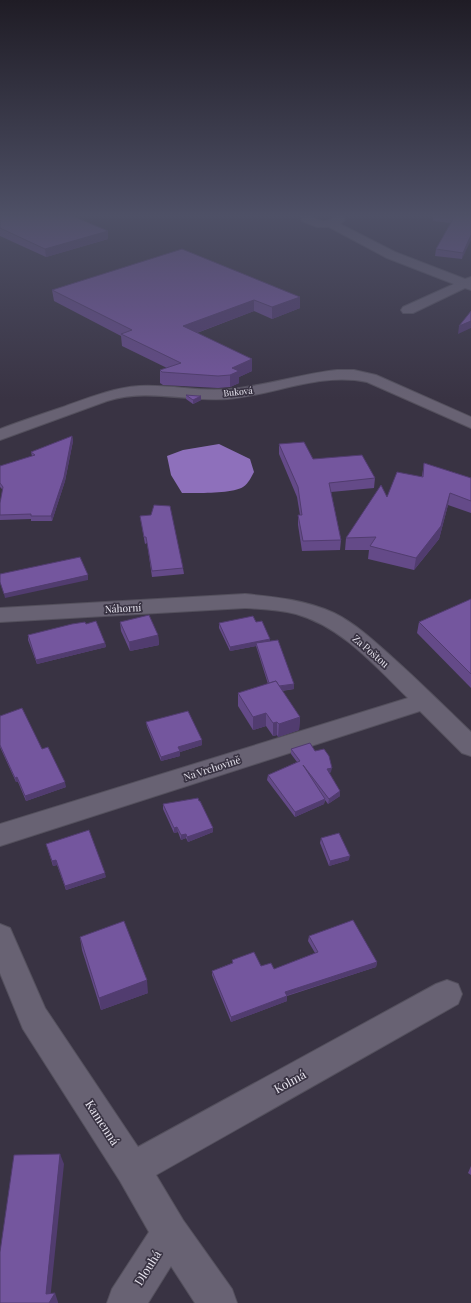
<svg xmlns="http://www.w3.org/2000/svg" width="471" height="1303" viewBox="0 0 471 1303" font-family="'Playfair Display',serif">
<rect width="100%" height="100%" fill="#393343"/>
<path fill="#8e70bb" d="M219 444 250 459 254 472C251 477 249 483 243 487 232 494 196 493 182 493L171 475 167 456 183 450Z"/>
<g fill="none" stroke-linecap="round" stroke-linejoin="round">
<defs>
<g id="minor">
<path d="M301 216H311C317 222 330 223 335 216H345L344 221 340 224 395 252 465 279 471 277V290L465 288 413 313H403L401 310 403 307 454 284 387 258 329 227H317L302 221Z"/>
<path d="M337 370H354L376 375 471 417V428L367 382C319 372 275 395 228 399 188 402 147 388 107 401L0 440V429C21 421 42 414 63 407 88 398 112 388 139 386 169 384 199 392 229 389 266 386 300 374 337 370Z"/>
<path d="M245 594C275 597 306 600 334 613 356 624 373 640 392 657 419 681 445 707 471 732V756L462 753 420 711 0 846V824L408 698C375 666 342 627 296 614 280 610 262 609 245 608L0 622V608Z"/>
<polygon points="0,924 10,928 45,1008 138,1147 436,984 447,980 458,984 462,994 458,1004 156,1175 183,1220 232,1289 237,1303 195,1303 171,1266 148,1303 107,1303 112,1289 149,1232 120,1181 23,1029 0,973"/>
</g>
</defs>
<use href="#minor" stroke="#54505d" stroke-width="2"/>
<use href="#minor" fill="#686273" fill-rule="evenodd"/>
</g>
<g fill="#644a88">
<polygon points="0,216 108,231 108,239 46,257 0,236"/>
<polygon points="433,216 471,216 462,259 435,256 436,249 451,223 433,221"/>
<polygon points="52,290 300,297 300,308 272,319 254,311 197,333 252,359 252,371 239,377 239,383 230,387 218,388 163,385 160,383 160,370 167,368 122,346 121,336 54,301"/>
<polygon points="186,395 201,396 201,400 193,404 186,399"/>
<polygon points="72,436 73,441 65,481 52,521 31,521 31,519 0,520 0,503 3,490 0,487 0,466 32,456 31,452"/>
<polygon points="279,444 313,459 375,478 374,488 331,492 341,540 340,550 302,551 298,525 298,515 300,515 297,497 279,454"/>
<polygon points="424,463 471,478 471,513 448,505 439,539 414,570 368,559 369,550 345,550 346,538 387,497 422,476"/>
<polygon points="151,515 183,568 184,574 152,577 147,543 145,544 141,522 140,516"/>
<polygon points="471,599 471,688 417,633 419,622"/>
<polygon points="120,622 158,635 159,645 130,651 121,631"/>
<polygon points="256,622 270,641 294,684 294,689 282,691 300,717 299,730 278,737 277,735 273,736 266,726 253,730 238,706 238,693 268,684 256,646 230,651 219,628 219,623"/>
<polygon points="86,624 105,643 106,647 37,664 28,640 28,635"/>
<polygon points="0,716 42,749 66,787 26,801 18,782 16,782 0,747"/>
<polygon points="146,722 202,745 180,752 180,756 161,761 147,727"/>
<polygon points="291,749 315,751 331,772 329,773 340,791 340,796 328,804 325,800 324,804 295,817 267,780 268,775 297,762 291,754"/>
<polygon points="199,801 213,828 213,832 188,842 186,838 181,840 178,832 174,833 163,809 163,804"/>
<polygon points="321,838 349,860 329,866 320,843"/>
<polygon points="46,844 106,877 66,890 57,865 53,866"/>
<polygon points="309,936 377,962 376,967 287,996 287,1001 231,1022 212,975 212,971 232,963 232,960 274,969 315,953 308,941"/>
<polygon points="80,937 148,993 101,1010 82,950"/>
<polygon points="471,1166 471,1175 468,1173"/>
</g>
<g fill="#513c6f">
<polygon points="108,231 108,239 46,257 45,249"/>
<polygon points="471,235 471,240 462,259 463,253"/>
<polygon points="300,297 300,308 272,319 272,307"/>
<polygon points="254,300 254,311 183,338 183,326"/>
<polygon points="471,321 471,328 458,334 459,326"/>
<polygon points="252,359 252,371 239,377 239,383 230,387 230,375 232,368"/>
<polygon points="201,396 201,400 193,404 193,400"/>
<polygon points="72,436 73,441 65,481 52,521 51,516"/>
<polygon points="450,493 448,505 439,539 414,570 416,558"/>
<polygon points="88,575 88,580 5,598 4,594"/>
<polygon points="158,635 159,645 130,651 129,642"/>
<polygon points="270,639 270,643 256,643 256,646 230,651 230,647"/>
<polygon points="105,643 106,647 37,664 36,660"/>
<polygon points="294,684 294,689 271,692 271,688"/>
<polygon points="266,713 266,726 253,730 253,717"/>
<polygon points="300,717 299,730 278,737 279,724"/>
<polygon points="277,722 277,735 273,736 273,723"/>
<polygon points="202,740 202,745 180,752 180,756 161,761 161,757 178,747"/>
<polygon points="332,768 331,772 326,774 327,769"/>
<polygon points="17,777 18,782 16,782 15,778"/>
<polygon points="65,782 66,787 26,801 25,796"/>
<polygon points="340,791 340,796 328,804 329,799"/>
<polygon points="325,799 324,804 295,817 295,812"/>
<polygon points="177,827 178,832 174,833 174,828"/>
<polygon points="213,828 213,832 188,842 187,837"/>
<polygon points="186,834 186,838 181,840 181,835"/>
<polygon points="350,856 349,860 329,866 330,861"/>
<polygon points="56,860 57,865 53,866 52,861"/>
<polygon points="105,873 106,877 66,890 65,886"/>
<polygon points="377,962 376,967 285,996 285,992"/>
<polygon points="147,980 148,993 101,1010 99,998"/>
<polygon points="287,996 287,1001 231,1022 231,1017"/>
<polygon points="60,1154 64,1164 50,1301 55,1293 58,1302 58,1303 49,1303 46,1294"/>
</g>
<g fill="#74569e" stroke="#513c6f">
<polygon points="0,216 73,216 108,231 45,249 0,228"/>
<polygon points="448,216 471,216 471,235 463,253 436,249 454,217"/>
<polygon points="182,249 300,297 272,307 254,300 183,326 252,359 232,368 239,371 230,375 218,376 162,372 160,370 181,363 121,334 132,330 52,290"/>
<polygon points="471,311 471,321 459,326"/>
<polygon points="186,395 198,396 201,396 193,400"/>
<polygon points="72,436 64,477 51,516 31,516 31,514 0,515 0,503 3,487 0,483 0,466 35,455 31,452"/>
<polygon points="304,442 313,459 362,455 375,478 329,483 341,540 303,541 298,515 302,515 298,487 279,444"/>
<polygon points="424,463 471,478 471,501 450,493 441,526 416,558 370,546 376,537 346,538 381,485 387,497 397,472 423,477"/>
<polygon points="154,505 170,506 183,568 152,571 146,537 144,537 140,516 151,515"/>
<polygon points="80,557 88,575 4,594 0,582 0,574"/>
<polygon points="471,599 471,674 419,622"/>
<polygon points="149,615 158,635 129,642 120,622"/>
<polygon points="253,616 256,622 262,621 270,639 230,647 219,623"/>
<polygon points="96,621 105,643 36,660 28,635 72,624 85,622 86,624"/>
<polygon points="278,640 294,684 279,686 276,681 269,683 256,643"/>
<polygon points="276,681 300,717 279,724 277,722 273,723 266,713 253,717 238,693"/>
<polygon points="22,708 42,749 48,747 65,782 25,796 17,777 15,778 0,745 0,716"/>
<polygon points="188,711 202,740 178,747 180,751 161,757 146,722"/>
<polygon points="310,743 315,751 324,749 329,756 332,768 327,769 340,791 329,799 303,765 325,799 295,812 268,775 300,761 291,749"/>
<polygon points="198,798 199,801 200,801 213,828 187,837 186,834 181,835 177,827 174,828 163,804"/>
<polygon points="89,830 105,873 65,886 56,860 52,861 46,844"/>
<polygon points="339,833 350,856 330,861 321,838"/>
<polygon points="353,920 377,962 285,992 287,996 231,1017 212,971 233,963 232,960 254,952 261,966 271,963 274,969 318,952 309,936"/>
<polygon points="124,921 147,980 99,998 80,937"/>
<polygon points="60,1154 46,1294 55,1293 49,1303 0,1303 0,1252 14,1155"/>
</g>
<linearGradient id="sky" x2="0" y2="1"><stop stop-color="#1f1c25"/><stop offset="0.54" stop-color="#4e5066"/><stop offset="1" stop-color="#4e5066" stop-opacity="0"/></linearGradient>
<rect width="471" height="399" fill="url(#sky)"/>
<g text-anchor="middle" stroke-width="3.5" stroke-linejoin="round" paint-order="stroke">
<g font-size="9" fill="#e9e6f0" stroke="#393343">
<text transform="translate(238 392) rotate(-6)" y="3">Buková</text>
</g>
<g font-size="10" fill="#e9e6f0" stroke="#393343">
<text transform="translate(123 608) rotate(-3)" y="4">Náhorní</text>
<text transform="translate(371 651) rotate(41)" y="4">Za Poštou</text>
<text transform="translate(212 768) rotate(-18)" y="4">Na Vrchovině</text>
</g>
<g font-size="12" fill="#e9e6f0" stroke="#393343">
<text transform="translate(290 1082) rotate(-29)" y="4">Kolmá</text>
<text transform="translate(102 1123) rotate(57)" y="4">Kamenná</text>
<text transform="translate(148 1268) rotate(-58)" y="4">Dlouhá</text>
</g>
</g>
</svg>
